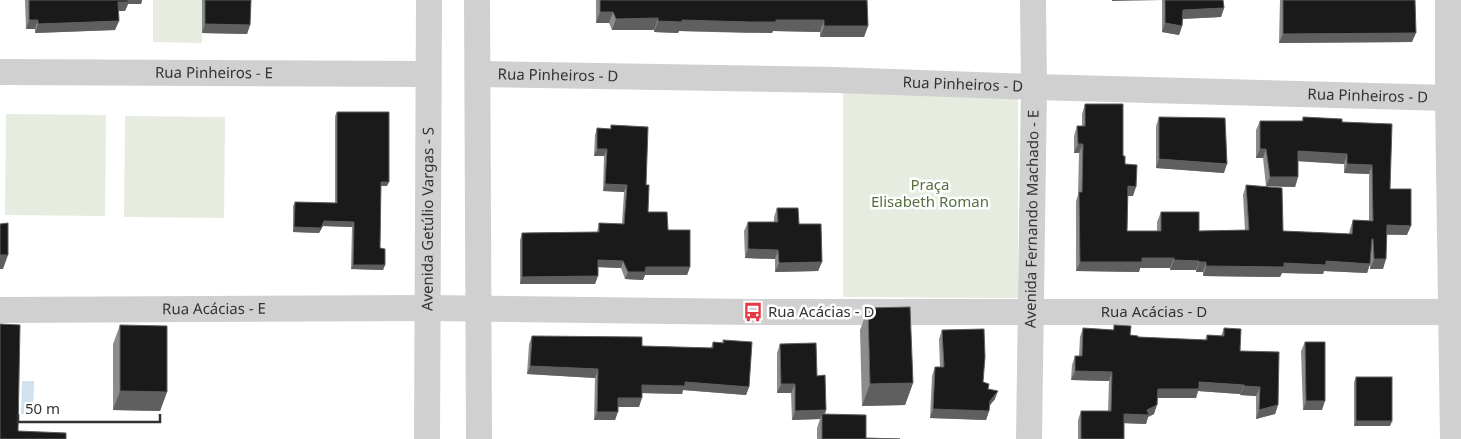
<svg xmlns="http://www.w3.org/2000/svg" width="1461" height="439" viewBox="0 0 1461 439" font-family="'Noto Sans',sans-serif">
<rect width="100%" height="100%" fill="#fff"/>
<g fill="#e6ecdf">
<polygon points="153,0 202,0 202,43 153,42"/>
<polygon points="843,89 1018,90 1018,298 843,297"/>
<polygon points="6,114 106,115 105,216 5,215"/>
<polygon points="125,116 225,117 224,218 124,217"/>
</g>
<polygon fill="#cfe2ee" points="22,381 34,381 33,414 21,414"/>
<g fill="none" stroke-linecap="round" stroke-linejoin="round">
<g stroke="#d0d0d0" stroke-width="26">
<polyline points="477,0 479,439"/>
<polyline points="1448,0 1448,98 1453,439"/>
<path id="s1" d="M0 72 428 74"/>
<path id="s2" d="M478 74 837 80 1034 87 1448 98"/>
<path id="s3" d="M0 310 427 308 753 312H1461"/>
<path id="s4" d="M427 439 429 0"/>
<path id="s5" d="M1029 439 1034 87 1033 0"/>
</g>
</g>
<g fill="#8c8c8c">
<polygon points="25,0 142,0 141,4 128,4 125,11 118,11 119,21 115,30 35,33 35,29 26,29"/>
<polygon points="202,0 251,0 250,25 247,34 202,33"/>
<polygon points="596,0 867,0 868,26 864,37 820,37 820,32 773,31 772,33 746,33 679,31 678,33 654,32 654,30 612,30 609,23 596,23"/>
<polygon points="1112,0 1223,0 1224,8 1221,17 1182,19 1182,26 1179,35 1162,32 1162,0"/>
<polygon points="1280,0 1415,0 1412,42 1279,43"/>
<polygon points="1085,104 1123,156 1133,196 1128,196 1127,231 1157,231 1157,222 1161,212 1199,231 1245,230 1243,195 1246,185 1283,231 1349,234 1350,229 1353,220 1369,221 1369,174 1344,173 1344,164 1298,161 1298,177 1295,187 1266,186 1263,158 1256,158 1256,130 1260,121 1302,121 1303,117 1342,122 1390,189 1407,235 1387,235 1383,269 1370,269 1370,264 1367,273 1324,271 1323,274 1282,273 1280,277 1203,276 1203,272 1196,272 1196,270 1170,270 1170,268 1140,268 1139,272 1076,271 1076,201 1078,195 1079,153 1074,153 1074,136 1077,126 1082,126 1082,114"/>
<polygon points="337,112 387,186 381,186 380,248 385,265 383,270 351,269 352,227 323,226 319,233 293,232 293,206 295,202 335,203 335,116"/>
<polygon points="1159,117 1224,173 1156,168 1156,126"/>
<polygon points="611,125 646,185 648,212 668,230 690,267 687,275 645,275 643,280 625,279 621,268 598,267 595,284 520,284 520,240 522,233 597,232 599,223 622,224 624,192 603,191 604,156 594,156 595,135 597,128 610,129"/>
<polygon points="777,208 799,224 822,262 818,271 775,272 775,259 745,258 744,231 748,222 774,222 774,217"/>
<polygon points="868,308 913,383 905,405 862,406 860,330"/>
<polygon points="120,325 167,392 160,411 113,410 113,344"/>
<polygon points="1114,325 1130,335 1138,337 1205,340 1207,335 1221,336 1224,328 1278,405 1275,414 1256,419 1256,396 1240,395 1240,394 1198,391 1196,398 1157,398 1154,414 1148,417 1146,424 1124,423 1124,439 1078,439 1078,420 1081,411 1108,411 1109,381 1071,380 1072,365 1075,356 1079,356 1080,337 1083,328 1113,330"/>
<polygon points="942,330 983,382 995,399 989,406 989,411 986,420 930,418 932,376 935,367 940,367 939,339"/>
<polygon points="532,336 642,346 711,348 713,342 722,343 723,340 749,387 746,395 683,390 682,394 642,393 639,407 618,407 615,420 594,420 595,378 527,374 529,344"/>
<polygon points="1305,342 1322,410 1303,410 1301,351"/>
<polygon points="780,344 817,376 826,410 825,414 866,438 900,439 817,439 817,428 820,419 792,420 791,393 777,393 777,353"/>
<polygon points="1356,377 1392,421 1390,426 1354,426 1354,382"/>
</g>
<g fill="#5f5f5f">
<polygon points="126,0 142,0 141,4 128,4 125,11 115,11 118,2"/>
<polygon points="1112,0 1162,0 1112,1"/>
<polygon points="1224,8 1221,17 1180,19 1183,10"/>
<polygon points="600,12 613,12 609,23 596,23"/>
<polygon points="658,18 654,30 612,30 616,19"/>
<polygon points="29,20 38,20 35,29 26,29"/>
<polygon points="682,20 824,20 820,32 773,31 772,33 679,31 678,33 654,32 658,21"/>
<polygon points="119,21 115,30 35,33 38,24"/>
<polygon points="1165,23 1182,26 1179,35 1162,32"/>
<polygon points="205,24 250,25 247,34 202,33"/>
<polygon points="824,26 868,26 864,37 820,37"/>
<polygon points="1416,33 1412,42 1279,43 1283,34"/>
<polygon points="1078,144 1083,144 1079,153 1074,153"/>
<polygon points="597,149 607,149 604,156 594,156"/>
<polygon points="1260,149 1266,149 1263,158 1256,158"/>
<polygon points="1298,151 1347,154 1344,164 1295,161"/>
<polygon points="1159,159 1227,164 1224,173 1156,168"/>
<polygon points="1347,164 1372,165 1369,174 1344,173"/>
<polygon points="1270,177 1298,177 1295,187 1266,186"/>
<polygon points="381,182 389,182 387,186 380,186"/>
<polygon points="605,184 627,185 624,192 603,191"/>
<polygon points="1128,186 1136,187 1133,196 1124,196"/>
<polygon points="324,221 354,222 352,227 323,226 319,233 293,232 294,227"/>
<polygon points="1387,225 1411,226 1407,235 1384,234"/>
<polygon points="748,249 778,250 775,259 745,258"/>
<polygon points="0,255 8,255 3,269 0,269"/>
<polygon points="1142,258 1174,258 1170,268 1140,268 1139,272 1076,271 1080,262"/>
<polygon points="1374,259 1386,259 1383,269 1370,269"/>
<polygon points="598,260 623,261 621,268 595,267"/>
<polygon points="1174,260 1199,261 1196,270 1170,270"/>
<polygon points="1326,261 1370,264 1367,273 1324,271 1323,274 1282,273 1280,277 1203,276 1206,266"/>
<polygon points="822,262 818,271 775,272 779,263"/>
<polygon points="1199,262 1206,262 1203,272 1196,272"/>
<polygon points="353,265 385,265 383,270 351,269"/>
<polygon points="646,267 690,267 687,275 645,275 643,280 625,279 628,272"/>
<polygon points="598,276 595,284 520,284 522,277"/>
<polygon points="530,366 598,369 595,378 527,374"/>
<polygon points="1075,371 1112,372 1109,381 1071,380"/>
<polygon points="685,382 749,387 746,395 683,390 682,394 639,393 642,385"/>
<polygon points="1199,382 1244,385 1240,394 1198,391 1196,398 1154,398 1158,389"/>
<polygon points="913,383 905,405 862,406 870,384"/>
<polygon points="781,384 795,384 791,393 777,393"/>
<polygon points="1244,386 1260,387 1256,396 1240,395"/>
<polygon points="120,391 167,392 160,411 113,410"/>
<polygon points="998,391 995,399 986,410 990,401"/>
<polygon points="618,398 642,398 639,407 614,407"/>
<polygon points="1306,401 1325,401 1322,410 1303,410"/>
<polygon points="1157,405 1154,414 1148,417 1146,424 1120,423 1124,414 1147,410"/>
<polygon points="1278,405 1275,414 1256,419 1259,410"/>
<polygon points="933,409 989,411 986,420 930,418"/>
<polygon points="826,410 823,419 822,414 820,419 792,420 795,411"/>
<polygon points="597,412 618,412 615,420 594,420"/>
<polygon points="1356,421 1392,421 1390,426 1354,426"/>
</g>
<g fill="#1a1a1a" stroke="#5f5f5f">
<polygon points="29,0 128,0 128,2 118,2 119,21 38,24 38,20 29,20"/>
<polygon points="205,0 251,0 250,25 205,24"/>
<polygon points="600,0 867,0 868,26 824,26 824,20 776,20 776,22 750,22 682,20 682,22 658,21 658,18 616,19 613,12 600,12"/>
<polygon points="1165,0 1223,0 1224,8 1183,10 1182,26 1165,23"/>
<polygon points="1283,0 1415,0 1416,33 1283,34"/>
<polygon points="1085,104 1123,104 1123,156 1125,156 1125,164 1137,165 1136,187 1128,186 1127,231 1161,231 1161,212 1199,212 1199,231 1249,230 1246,185 1282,188 1283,231 1352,234 1353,220 1373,221 1372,165 1347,164 1347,154 1298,151 1298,177 1270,177 1266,149 1260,149 1260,121 1303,121 1303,117 1342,119 1342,122 1392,124 1390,189 1411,189 1411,226 1387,225 1386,259 1374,259 1373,239 1372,239 1370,264 1326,261 1326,265 1284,263 1284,267 1206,266 1206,262 1199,262 1199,261 1174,260 1174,258 1142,258 1142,262 1080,262 1079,192 1082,192 1083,144 1078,144 1077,126 1085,126"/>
<polygon points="337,112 389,112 389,182 381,182 380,248 385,249 385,265 353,265 354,222 324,221 321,228 294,227 295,202 337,203"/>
<polygon points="1159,117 1225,118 1227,164 1159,159"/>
<polygon points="611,125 648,127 646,185 649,185 648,212 667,212 668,230 690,230 690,267 646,267 645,272 628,272 623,261 598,260 598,276 522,277 522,233 599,232 599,223 624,224 627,185 605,184 607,149 597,149 597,128 611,129"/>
<polygon points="777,208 798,208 799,224 821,224 822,262 779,263 778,250 748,249 748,222 778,222"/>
<polygon points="8,223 8,255 0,255 0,224"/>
<polygon points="910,307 913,383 870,384 868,308"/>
<polygon points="0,324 20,325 18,431 66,433 66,439 0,439"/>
<polygon points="120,325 167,326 167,392 120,391"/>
<polygon points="1114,325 1131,326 1130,335 1138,336 1138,337 1207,340 1207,335 1224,336 1224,328 1241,329 1240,351 1279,352 1278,405 1259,410 1260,387 1244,386 1244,385 1199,382 1199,389 1158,389 1157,405 1147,410 1149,415 1124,414 1124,439 1081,439 1081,411 1111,411 1112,372 1075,371 1075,356 1082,356 1083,328 1114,330"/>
<polygon points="984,329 985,357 983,382 989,384 988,389 998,391 990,401 989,411 933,409 935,367 944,367 942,330"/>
<polygon points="532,336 642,337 642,346 713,348 713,342 724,343 723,340 752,342 749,387 685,382 685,386 642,385 642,398 618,398 618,412 597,412 598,369 530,366"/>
<polygon points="1305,342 1325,342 1325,401 1306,401"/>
<polygon points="816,343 817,376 825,375 826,410 795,411 795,384 781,384 780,344"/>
<rect x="1356" y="377" width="36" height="44"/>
<polygon points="822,414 866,415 866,438 900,439 822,439"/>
</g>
<defs>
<symbol id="bus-bare" viewBox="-9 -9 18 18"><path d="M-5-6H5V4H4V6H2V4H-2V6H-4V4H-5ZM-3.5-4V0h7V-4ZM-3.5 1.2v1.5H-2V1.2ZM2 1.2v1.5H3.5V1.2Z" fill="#e63946" stroke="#fff" stroke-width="2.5" paint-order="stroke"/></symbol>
</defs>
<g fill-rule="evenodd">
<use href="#bus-bare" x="739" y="298" width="28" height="28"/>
</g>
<g text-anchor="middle" stroke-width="5" stroke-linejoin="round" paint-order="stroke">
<g font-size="15" fill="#333" stroke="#fff">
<text dy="5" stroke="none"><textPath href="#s1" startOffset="214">Rua Pinheiros - E</textPath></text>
<text dy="5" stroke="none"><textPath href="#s2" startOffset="80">Rua Pinheiros - D</textPath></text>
<text dy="5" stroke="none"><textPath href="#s2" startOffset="485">Rua Pinheiros - D</textPath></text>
<text dy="5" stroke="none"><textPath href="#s2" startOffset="890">Rua Pinheiros - D</textPath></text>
<text dy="5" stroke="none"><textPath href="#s4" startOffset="220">Avenida Getúlio Vargas - S</textPath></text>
<text dy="5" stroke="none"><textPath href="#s5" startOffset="220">Avenida Fernando Machado - E</textPath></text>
<text dy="5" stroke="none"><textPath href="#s3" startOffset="214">Rua Acácias - E</textPath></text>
<text dy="5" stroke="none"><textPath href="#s3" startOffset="1154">Rua Acácias - D</textPath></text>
</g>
<g font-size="15" fill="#56703f" stroke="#fff">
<text x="930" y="190">Praça<tspan x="930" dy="17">Elisabeth Roman</tspan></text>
</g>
<g font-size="15" fill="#333" stroke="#fff" text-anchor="start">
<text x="768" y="317">Rua Acácias - D</text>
</g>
</g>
<path d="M18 414v8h142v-8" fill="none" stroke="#333333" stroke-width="2.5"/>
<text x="25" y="414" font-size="15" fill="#333333" stroke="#ffffff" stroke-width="4" paint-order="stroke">50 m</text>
</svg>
